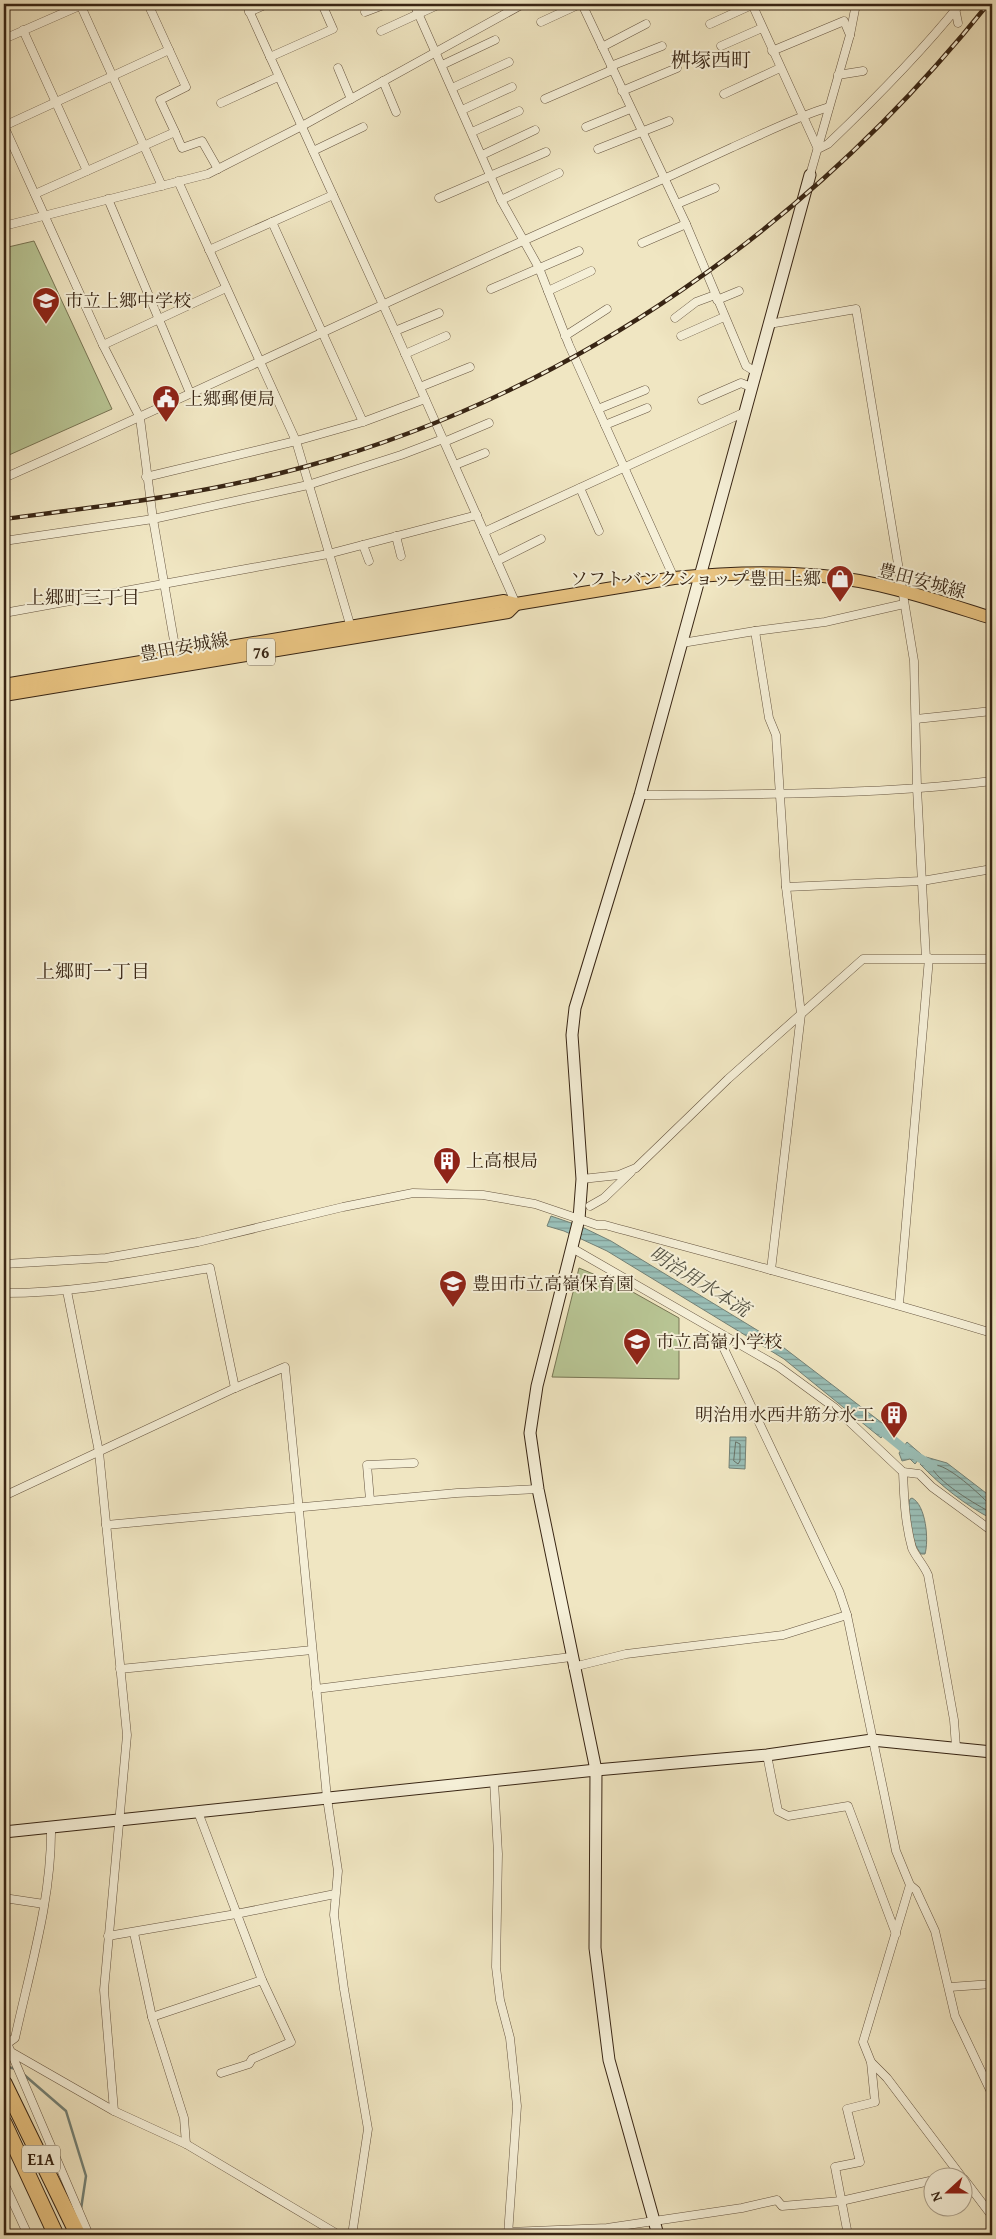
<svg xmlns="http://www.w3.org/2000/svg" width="996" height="2239" viewBox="0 0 996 2239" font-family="'Gentium Book Plus','Noto Serif JP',serif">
<defs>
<pattern id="water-rules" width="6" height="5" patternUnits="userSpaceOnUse" patternTransform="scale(1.25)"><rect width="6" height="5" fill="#9abfb7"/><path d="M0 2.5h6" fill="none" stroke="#7f9b94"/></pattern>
</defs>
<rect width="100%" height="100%" fill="#f0e6c2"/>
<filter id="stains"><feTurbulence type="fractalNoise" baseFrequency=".004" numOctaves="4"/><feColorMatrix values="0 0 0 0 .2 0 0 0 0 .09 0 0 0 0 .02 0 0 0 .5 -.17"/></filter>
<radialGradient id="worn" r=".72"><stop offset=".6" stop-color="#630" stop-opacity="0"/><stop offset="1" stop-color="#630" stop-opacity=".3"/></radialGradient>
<g fill="#b8c594" stroke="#787554">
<polygon points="34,241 112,409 9,455 4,445 4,248"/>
<polygon points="579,1268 622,1286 679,1318 679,1379 552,1377"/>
</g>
<g fill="url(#water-rules)" stroke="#738176">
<polygon points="551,1216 580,1226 611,1241 775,1341 886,1426 890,1426 881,1438 784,1359 763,1346 607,1251 564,1231 547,1226"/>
<polygon points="730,1437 746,1437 745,1469 729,1468"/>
<polygon points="907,1442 922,1455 915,1464 910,1459 902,1461 899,1453"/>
<path d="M926 1457 947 1463 986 1493 992 1502V1519C965 1505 941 1486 920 1464Z"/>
<path d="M912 1498C926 1505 929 1540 925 1554H921C911 1541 905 1515 910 1499Z"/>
</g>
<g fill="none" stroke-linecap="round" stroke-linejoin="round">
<g stroke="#697266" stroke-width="1">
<polygon points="736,1442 740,1444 740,1461 738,1464 734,1461"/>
<path d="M992 1504C986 1503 985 1499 980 1495 970 1486 944 1462 931 1465 934 1480 978 1506 992 1513"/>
</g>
<g stroke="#738176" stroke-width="2.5">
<polyline points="4,2066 16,2069"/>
<polyline points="22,2073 66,2111 86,2176 81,2209"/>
</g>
<polyline stroke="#9abfb7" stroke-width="9" points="876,1426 903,1448 933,1466"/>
<defs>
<g id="street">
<polyline points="80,4 162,186"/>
<polyline points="246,4 395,331 516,604"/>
<polyline points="414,4 501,200 539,268 569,345 674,578"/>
<polyline points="582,4 686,224 746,366 756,372"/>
<path d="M752 4 818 149 828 144C874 100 920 54 960 4"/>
<polyline points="856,6 870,4"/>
<polyline points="955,8 958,23"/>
<polyline points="249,12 267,4"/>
<polyline points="365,12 386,4"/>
<polyline points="541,22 580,4"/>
<polyline points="710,24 754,4"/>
<polyline points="23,30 87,171"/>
<polyline points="381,31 440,4"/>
<polyline points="4,39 84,4"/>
<polyline points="721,46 762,28"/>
<polyline points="602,47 646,24"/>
<polyline points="772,51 844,21 850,35"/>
<polyline points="270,57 333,29 322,4"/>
<polyline points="442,65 495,40"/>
<polyline points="611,66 662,46"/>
<polyline points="338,68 351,99"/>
<polyline points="838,75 863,71"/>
<polyline points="383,81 396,112"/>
<polyline points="452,88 509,62"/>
<polyline points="622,91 677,68"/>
<polyline points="724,94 780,68"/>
<polyline points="545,99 612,70"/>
<polyline points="221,103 278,77"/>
<polyline points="462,110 512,87"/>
<polyline points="4,126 103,345 140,418 153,519 177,658"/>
<polyline points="4,126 169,50"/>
<polyline points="586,127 630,109"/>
<polyline points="175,132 182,148 202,141 218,169"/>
<polyline points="472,132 519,111"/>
<polyline points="598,149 669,121"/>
<polyline points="313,151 363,127"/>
<polyline points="482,155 535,130"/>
<polyline points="810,175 850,35 856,4"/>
<polyline points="178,181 296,441 352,631"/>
<polyline points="35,194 175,132 160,100 186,87 148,4"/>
<polyline points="439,198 546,152"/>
<polyline points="108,199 190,393"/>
<polyline points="501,200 559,173"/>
<polyline points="677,204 715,188"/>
<polyline points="272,222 363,422"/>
<polyline points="4,226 208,174 302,126 523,4"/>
<polyline points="642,243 686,224"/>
<polyline points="209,250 333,195"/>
<polyline points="491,289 579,251"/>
<polyline points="548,291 591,271"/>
<polyline points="717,300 739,291"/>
<polyline points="675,318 696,302 715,295"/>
<polyline points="769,324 856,309 914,661 917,788 926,959"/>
<polyline points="395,331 439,313"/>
<polyline points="565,336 607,309"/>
<polyline points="681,336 724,317"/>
<polyline points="103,345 226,288"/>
<polyline points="405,354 446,336"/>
<polyline points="420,387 470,367"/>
<polyline points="702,400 741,383 751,387"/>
<polyline points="598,409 645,390"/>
<polyline points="605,425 647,408"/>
<polyline points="444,442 489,423"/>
<polyline points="455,465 485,453"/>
<polyline points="146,477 296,441 363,422 425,399"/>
<path d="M4 478C208 388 408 290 613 201 653 184 693 166 733 147 765 133 796 117 829 107"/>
<polyline points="580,488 599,531"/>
<polyline points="484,532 745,412"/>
<polyline points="396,536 401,556"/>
<polyline points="4,541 153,519 308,485 401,455 443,439"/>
<polyline points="363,545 369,561"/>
<polyline points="497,561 541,539"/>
<polyline points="4,613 328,554 477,515"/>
<polyline points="755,631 769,718 776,735 786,887 801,1014 771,1270"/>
<polyline points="682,643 755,631 825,622 904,604"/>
<polyline points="916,719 992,711"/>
<path d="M640 795C758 794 876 795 992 781"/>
<polyline points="786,887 922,881 992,869"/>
<polyline points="582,1179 619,1175 636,1168 728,1079 863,959 992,959"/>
<polyline points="590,1206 604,1198 631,1172"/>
<polyline points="572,1248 779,1367 835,1408 903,1472 919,1474 932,1487 992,1531"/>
<path d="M4 1264 106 1258 198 1242 343 1207 413 1193 483 1195 535 1204 597 1225H605C734 1260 864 1294 992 1333"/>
<polyline points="67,1291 99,1452 127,1735 104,1990 114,2111"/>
<path d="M4 1293C76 1293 139 1280 210 1268L235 1388"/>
<polyline points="899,1304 929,958"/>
<polyline points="716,1332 839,1591 847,1615 896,1851 910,1885 916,1890 935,1931 955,2016 992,2094"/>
<path d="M903 1472C904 1497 905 1523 912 1548 915 1556 924 1565 928 1575L954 1720 956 1747"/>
<polyline points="4,1496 235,1388 285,1367 327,1798 338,1871 334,1915 344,1989 368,2129 352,2235"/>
<polyline points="370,1500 367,1465 414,1463"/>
<polyline points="106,1525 457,1493 538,1489"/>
<polyline points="573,1667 626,1654 783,1635 847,1615"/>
<polyline points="120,1669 312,1650"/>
<polyline points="316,1689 571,1657"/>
<polyline points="767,1755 778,1811 788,1816 848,1806 896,1934"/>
<polyline points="494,1781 498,1854 496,1967 500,2000 510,2038 517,2106 508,2235"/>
<polyline points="198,1812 262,1980 291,2042 252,2059 249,2064 221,2073"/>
<polyline points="4,1898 44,1904"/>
<polyline points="134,1933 152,2017 184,2118 186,2144"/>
<polyline points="108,1936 236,1914 335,1894"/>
<polyline points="950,1987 992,1984"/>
<polyline points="152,2017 262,1980"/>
<polyline points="4,2036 89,2235"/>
<path d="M8 2043 15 2038C30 1969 52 1898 51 1827"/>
<polyline points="4,2048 114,2111 186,2144 339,2235"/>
<polyline points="871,2062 887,2078 961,2176"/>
<polyline points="964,2179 992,2216"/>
<polyline points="4,2183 28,2235"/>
<polyline points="508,2232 607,2228 742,2208 777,2200 782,2206 841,2201 934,2180"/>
<polyline points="848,2235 835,2167 860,2162 847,2109 875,2102 871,2062 863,2042 910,1885"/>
</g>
<g id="secondary">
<polyline points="4,1832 596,1770 767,1755 872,1740 992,1752"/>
<polyline points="658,2235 609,2060 595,1948 596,1770 538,1489 530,1433 537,1386 579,1219 582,1179 572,1035 575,1008 640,795 810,175"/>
</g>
<g id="primary">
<path d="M4 685 504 601 516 604 674 578C723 573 774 571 823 576 880 581 937 601 992 618"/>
<polyline points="4,695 508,612 516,604"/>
</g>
<g id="highway">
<polyline points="4,2083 78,2235"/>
<polyline points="4,2123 56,2235"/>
</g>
</defs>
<use href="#street" stroke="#665540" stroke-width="9"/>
<use href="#secondary" stroke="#382514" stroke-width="13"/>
<use href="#primary" stroke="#382514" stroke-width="14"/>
<use href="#highway" stroke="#382514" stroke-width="17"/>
<use href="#street" stroke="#f5efd7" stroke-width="8"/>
<use href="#secondary" stroke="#f5efd7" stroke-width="11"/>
<use href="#primary" stroke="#e8c381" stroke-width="12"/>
<use href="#highway" stroke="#e8c381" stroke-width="15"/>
<defs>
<path id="rail" d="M4 519C105 506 205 494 304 467 575 393 813 223 988 4"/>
</defs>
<use href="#rail" stroke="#382514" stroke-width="4.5"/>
<use href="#rail" stroke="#f5efd7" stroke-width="2.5" stroke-dasharray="8" stroke-linecap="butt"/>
</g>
<defs>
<symbol id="school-pin" viewBox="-11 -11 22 30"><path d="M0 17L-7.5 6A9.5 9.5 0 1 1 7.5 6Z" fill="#8f2418" stroke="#f5efd7"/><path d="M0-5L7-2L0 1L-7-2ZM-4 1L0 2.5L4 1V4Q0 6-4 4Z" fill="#fff"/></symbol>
<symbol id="civic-pin" viewBox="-11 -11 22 30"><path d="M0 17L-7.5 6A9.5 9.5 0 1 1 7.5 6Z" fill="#8f2418" stroke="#f5efd7"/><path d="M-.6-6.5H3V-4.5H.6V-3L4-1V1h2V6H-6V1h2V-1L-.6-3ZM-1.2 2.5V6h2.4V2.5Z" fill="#fff"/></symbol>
<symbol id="shop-pin" viewBox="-11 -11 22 30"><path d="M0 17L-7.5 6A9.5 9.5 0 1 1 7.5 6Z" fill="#8f2418" stroke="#f5efd7"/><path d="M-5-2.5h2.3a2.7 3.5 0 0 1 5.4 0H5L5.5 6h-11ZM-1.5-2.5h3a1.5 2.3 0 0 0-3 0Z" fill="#fff"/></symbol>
<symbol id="building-pin" viewBox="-11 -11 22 30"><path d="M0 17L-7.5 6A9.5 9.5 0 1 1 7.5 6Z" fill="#8f2418" stroke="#f5efd7"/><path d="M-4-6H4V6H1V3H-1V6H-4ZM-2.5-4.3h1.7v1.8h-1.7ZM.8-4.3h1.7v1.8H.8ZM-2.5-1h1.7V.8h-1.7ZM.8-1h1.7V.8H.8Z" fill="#fff"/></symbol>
</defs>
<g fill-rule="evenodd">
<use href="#school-pin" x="30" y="285" width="32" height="43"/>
<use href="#civic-pin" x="150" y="383" width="32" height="43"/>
<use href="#shop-pin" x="824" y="563" width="32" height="43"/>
<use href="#building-pin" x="431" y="1145" width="32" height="43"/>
<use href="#school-pin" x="437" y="1268" width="32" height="43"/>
<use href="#school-pin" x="621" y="1326" width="32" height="43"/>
<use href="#building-pin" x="878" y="1399" width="32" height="43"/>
</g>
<g text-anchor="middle" stroke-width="4" stroke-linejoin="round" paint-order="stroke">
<g fill="#f5efd7" stroke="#71624e" stroke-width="1">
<rect x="247" y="638.5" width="28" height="27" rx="4"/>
<rect x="22" y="2145.5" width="38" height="27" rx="4"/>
</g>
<g font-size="16" font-weight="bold" fill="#382514">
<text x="261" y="658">76</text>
<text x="41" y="2165">E1A</text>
</g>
<g font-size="18" fill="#382514" stroke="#f5efd7" text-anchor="start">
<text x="65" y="307">市立上郷中学校</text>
<text x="185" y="405">上郷郵便局</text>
<text x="821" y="585" text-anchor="end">ソフトバンクショップ豊田上郷</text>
<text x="466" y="1167">上高根局</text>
<text x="472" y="1290">豊田市立高嶺保育園</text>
<text x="656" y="1348">市立高嶺小学校</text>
<text x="875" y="1421" text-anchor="end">明治用水西井筋分水工</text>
</g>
<g font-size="18" fill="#382514" stroke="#f5efd7">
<text transform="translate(922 581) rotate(15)" y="6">豊田安城線</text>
<text transform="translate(184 647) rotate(-10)" y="6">豊田安城線</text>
</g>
<g font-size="19" fill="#382514" stroke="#f5efd7">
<text x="83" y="604">上郷町三丁目</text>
<text x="93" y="978">上郷町一丁目</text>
</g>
<g font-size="19" font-style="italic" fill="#555345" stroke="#f5efd7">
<text transform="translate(700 1281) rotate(32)" y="7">明治用水本流</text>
</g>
<g font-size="20" fill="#382514" stroke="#f5efd7">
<text x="711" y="67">桝塚西町</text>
</g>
</g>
<rect width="996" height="2239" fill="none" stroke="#f0e6c2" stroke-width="20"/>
<rect x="5" y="5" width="986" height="2229" fill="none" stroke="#382514" stroke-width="2.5"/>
<rect x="10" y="10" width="976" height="2219" fill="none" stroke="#382514"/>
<g transform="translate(948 2192) rotate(249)"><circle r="24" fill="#f5efd7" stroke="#a99e89"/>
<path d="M0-4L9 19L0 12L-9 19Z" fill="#8f2418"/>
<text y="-8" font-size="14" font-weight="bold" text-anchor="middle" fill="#382514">N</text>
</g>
<rect width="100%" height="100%" filter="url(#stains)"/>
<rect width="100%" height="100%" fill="url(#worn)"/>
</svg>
